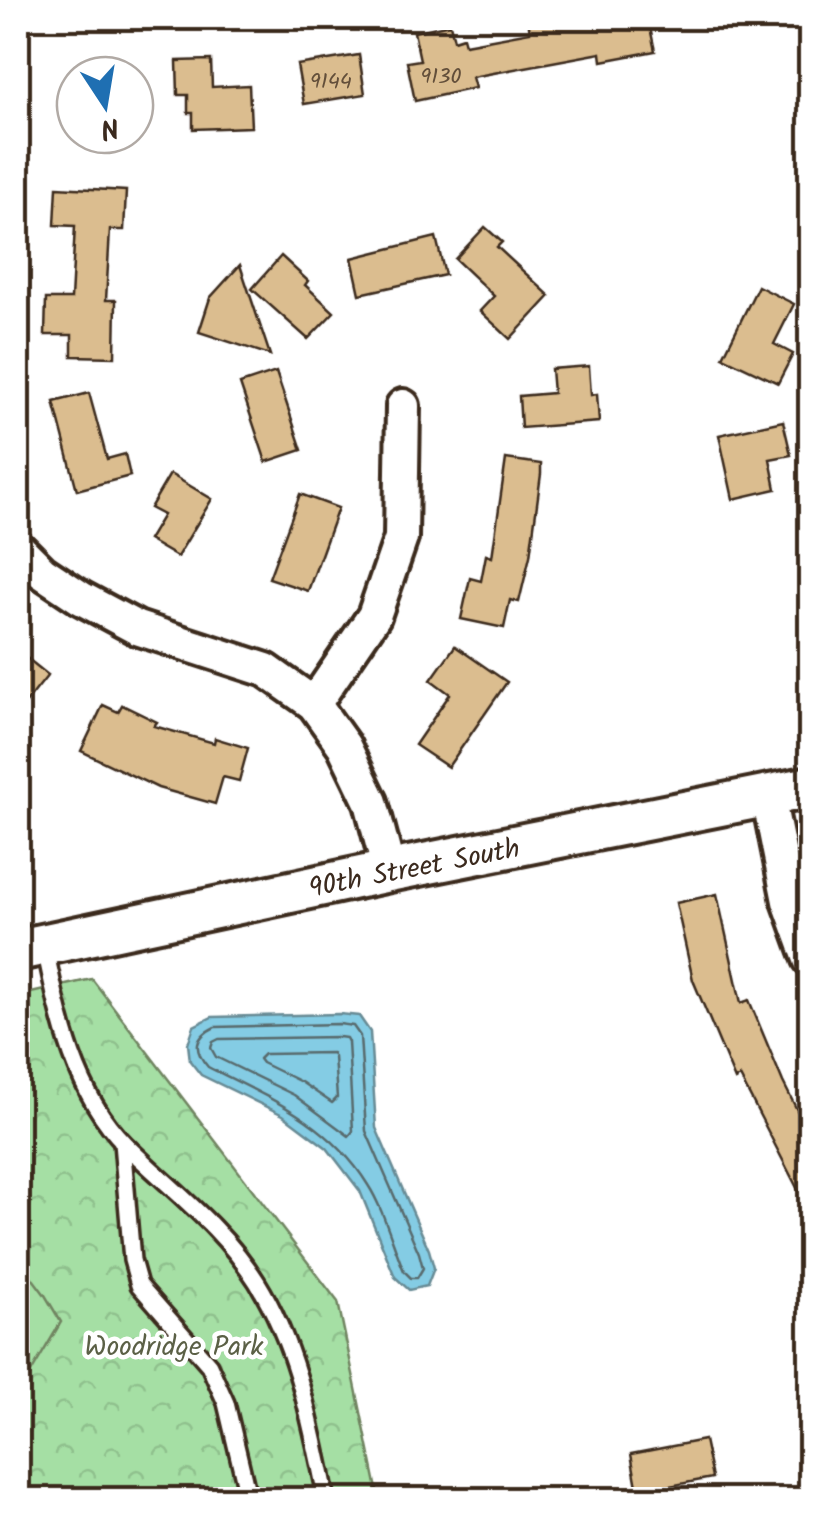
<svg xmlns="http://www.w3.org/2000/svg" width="828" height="1517" viewBox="0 0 828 1517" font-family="Kalam,sans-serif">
<defs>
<pattern id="park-crowns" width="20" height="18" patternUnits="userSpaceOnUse" patternTransform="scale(2.5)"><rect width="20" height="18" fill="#a5dfa4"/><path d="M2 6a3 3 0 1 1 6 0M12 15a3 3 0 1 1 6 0" fill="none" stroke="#8fc08d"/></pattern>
</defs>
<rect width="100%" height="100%" fill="#fff"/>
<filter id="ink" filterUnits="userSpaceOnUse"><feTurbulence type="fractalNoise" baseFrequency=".01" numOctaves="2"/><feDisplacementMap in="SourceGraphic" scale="20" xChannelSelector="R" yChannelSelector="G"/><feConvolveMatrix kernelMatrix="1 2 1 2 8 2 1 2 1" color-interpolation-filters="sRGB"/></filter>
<g filter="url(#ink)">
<polygon fill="url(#park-crowns)" stroke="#708461" stroke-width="2.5" points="92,979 338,1302 379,1499 18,1499 18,996"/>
<polygon fill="#a5dfa4" stroke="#708461" stroke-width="2.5" points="18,1259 45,1295 61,1322 25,1383 18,1388"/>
<polygon fill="#84cce4" stroke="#678b95" stroke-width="2.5" points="339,1014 359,1016 370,1032 376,1128 429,1250 434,1268 427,1286 409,1290 395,1277 360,1191 327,1148 283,1115 201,1075 190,1061 188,1044 194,1026 212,1017"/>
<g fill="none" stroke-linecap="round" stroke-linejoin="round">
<g stroke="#586b6d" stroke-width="2.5">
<path d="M339 1024 353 1026 360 1036 366 1131 419 1253 423 1268 417 1278H411L404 1271C393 1245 383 1208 368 1185 330 1123 270 1098 208 1067 193 1050 194 1037 215 1027Z"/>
<polygon points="339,1037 346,1038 348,1042 353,1131 349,1136 294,1095 216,1057 211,1048 213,1042 219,1039"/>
<polygon points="332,1053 334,1057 337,1098 332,1103 301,1082 262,1063 259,1059 264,1054"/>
</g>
</g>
<g fill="#dbbd8f" stroke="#3b2a1e" stroke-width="2.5">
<polygon points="543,18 648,18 655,51 602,61 601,53 472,77 475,88 415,101 407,62 420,60 414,32 450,24 454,40 463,37 465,44 530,32 528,20"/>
<polygon points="359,55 365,94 304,104 297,65"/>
<polygon points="211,60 212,87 249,85 251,127 193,129 193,113 188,113 188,95 178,95 177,61"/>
<polygon points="57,187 126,191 124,230 110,230 106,300 116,300 115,357 72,356 72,335 45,335 46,299 71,299 75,226 55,225"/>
<polygon points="485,227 502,242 497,247 550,296 510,339 480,311 494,296 455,259"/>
<polygon points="436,237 445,275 360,294 352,258"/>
<polygon points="281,256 308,281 305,285 334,312 308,339 252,289"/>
<polygon points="240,265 270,355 199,332 210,298"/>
<polygon points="758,286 794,304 774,344 793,354 778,383 723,357"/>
<polygon points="589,366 591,395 597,394 599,422 521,428 519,396 553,393 551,369"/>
<polygon points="276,372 302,450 266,462 240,384"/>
<polygon points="89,393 107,459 125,454 130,476 77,490 54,402"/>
<polygon points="783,421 791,455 770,459 776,489 733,499 719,435"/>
<polygon points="506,459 541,464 541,474 530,556 519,602 510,600 504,628 461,619 470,578 481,581 486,555 492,557"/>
<polygon points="170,474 212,499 177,557 148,540 163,515 150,508"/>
<polygon points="300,494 338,508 308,591 269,578"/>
<polygon points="455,646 507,682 448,767 415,745 450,694 431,680"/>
<polygon points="18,651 48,675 18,713"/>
<polygon points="103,705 118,712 122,705 157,722 154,726 214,743 215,738 248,748 239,781 223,777 215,804 158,788 81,751"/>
<polygon points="717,894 741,1003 749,1000 783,1082 803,1122 810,1119 810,1213 740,1077 735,1080 693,980 676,903"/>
<polygon points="704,1440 712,1478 638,1492 631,1454"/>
</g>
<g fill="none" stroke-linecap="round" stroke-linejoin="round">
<defs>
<g id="service">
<path d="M45 948C59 1016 74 1093 125 1144 171 1190 221 1225 257 1282 298 1348 311 1425 327 1500"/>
<polyline points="122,1142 132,1260 139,1285 209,1365 226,1403 249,1500"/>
</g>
<g id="minor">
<polyline points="18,548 42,572 81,598 137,628 266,670 314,704 344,746 371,802 389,871"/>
<polyline points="314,704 374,616 401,538 403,406"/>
<polyline points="768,796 789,901 810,959"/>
</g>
<polyline id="tertiary" points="18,950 389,871 810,787"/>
</defs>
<use href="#service" stroke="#3b2a1e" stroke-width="22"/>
<use href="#minor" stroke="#3b2a1e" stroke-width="40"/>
<use href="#tertiary" stroke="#3b2a1e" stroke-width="48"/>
<use href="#service" stroke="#fff" stroke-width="15"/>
<use href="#minor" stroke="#fff" stroke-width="32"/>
<use href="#tertiary" stroke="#fff" stroke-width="40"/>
</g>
</g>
<g text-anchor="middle" stroke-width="9" stroke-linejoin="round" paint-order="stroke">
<g font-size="22" fill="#634f3a">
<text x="441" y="83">9130</text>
<text x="331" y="88">9144</text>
</g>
<g font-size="28" fill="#3b2a1e" stroke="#fff">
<text transform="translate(414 867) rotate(-11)" y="10">90th Street South</text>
</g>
<g font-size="28" fill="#5b6046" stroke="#fff">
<text x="174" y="1355">Woodridge Park</text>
</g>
</g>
<rect width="828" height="1517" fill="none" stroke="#fff" stroke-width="60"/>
<rect x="30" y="30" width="768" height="1457" fill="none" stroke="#3b2a1e" stroke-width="4" filter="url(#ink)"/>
<g transform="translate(105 105) rotate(168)"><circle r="48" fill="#ffffff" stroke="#b1aaa5" stroke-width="2.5"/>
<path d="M0-8L18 38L0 25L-18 38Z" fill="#1f6fb2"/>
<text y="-15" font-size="28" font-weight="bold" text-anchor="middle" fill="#3b2a1e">N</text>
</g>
</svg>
